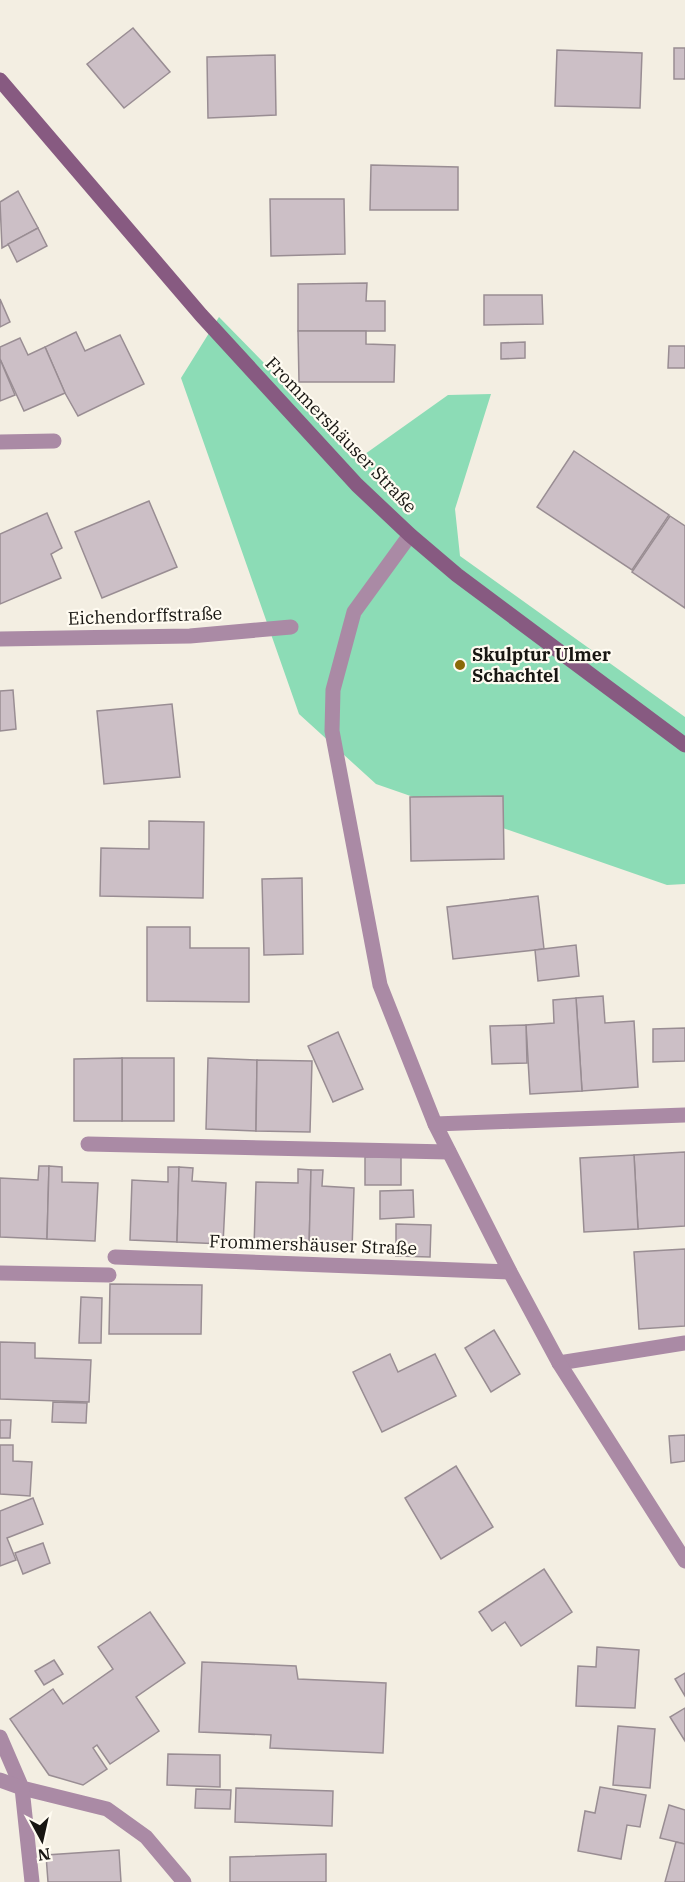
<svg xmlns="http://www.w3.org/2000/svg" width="685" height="1882" viewBox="0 0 685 1882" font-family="'IBM Plex Serif',serif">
<rect width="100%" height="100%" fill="#f3eee2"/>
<polygon fill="#8cdcb6" points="219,317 358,459 448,395 491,394 455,509 460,556 685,717 685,884 667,885 376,784 299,714 181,378"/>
<g fill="#ccbfc6" stroke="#998d93" stroke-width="1.5">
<polygon points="133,28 170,72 124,108 87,64"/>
<rect x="674" y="48" width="11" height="31"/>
<polygon points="557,50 642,53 640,108 555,106"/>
<polygon points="275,55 276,115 208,118 207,57"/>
<polygon points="371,165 458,167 458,210 370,210"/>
<polygon points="18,191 38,228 2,248 0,202"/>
<polygon points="270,199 344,199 345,254 271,256"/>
<polygon points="38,228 47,246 17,262 8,244"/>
<polygon points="367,283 366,301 385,301 385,331 298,331 298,284"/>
<polygon points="484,295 542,295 543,324 484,325"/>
<polygon points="0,299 10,322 0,327"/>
<polygon points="298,331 366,331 366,344 395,345 394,382 299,382"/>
<polygon points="76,332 85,351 120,335 144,384 78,416 65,393 45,347"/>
<polygon points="20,338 28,355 45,347 65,393 24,411 0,359 0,347"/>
<polygon points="525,342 525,358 501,359 501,343"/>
<polygon points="669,346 685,346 685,368 668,368"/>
<polygon points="0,359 15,395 0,401"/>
<polygon points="574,451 669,515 632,570 537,507"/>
<polygon points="149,501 177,567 102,598 75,532"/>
<polygon points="47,513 62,548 51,554 61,578 0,604 0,534"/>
<polygon points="670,516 685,526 685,608 632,572"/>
<polygon points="13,690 16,729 0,731 0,691"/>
<polygon points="172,704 180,777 104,784 97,711"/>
<polygon points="503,796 504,859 411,861 410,797"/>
<polygon points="149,821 204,822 203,898 100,896 101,848 149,849"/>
<polygon points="302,878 303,954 264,955 262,879"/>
<polygon points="538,896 544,949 453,959 447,907"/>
<polygon points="147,927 190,927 190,948 249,948 249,1002 147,1001"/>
<polygon points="576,945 579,976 538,981 535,950"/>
<polygon points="603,996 605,1023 634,1021 638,1087 582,1091 576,998"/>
<polygon points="576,998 582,1091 530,1094 526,1025 554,1023 553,1000"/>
<polygon points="526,1025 527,1063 492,1064 490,1026"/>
<polygon points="685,1028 685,1061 653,1062 653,1029"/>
<polygon points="338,1032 363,1089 333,1102 308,1046"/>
<rect x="122" y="1058" width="52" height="63"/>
<polygon points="122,1058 122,1121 74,1121 74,1059"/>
<polygon points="208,1058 257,1060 256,1131 206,1129"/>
<polygon points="257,1060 312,1061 310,1132 256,1131"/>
<polygon points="685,1152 685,1226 638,1229 634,1155"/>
<polygon points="634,1155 638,1229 584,1232 580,1158"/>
<polygon points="401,1156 401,1185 365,1185 365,1157"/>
<polygon points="39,1166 49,1166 47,1239 0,1237 0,1178 38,1180"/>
<polygon points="49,1166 62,1167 62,1182 98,1183 95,1241 47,1239"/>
<polygon points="168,1167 179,1167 177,1242 130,1240 132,1180 168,1182"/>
<polygon points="179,1167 193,1168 192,1181 226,1183 223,1244 177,1242"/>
<polygon points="298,1169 311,1170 309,1249 254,1247 256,1182 298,1183"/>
<polygon points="311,1170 323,1170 322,1186 354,1188 352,1250 309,1249"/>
<polygon points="413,1190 414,1217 380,1219 380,1191"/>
<polygon points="396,1224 431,1225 430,1257 396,1256"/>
<polygon points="685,1249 685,1326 639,1329 634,1252"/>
<polygon points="110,1284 202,1285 201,1334 109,1334"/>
<polygon points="81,1297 102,1298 101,1343 79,1343"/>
<polygon points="494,1330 520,1374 491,1392 465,1348"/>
<polygon points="0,1342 35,1343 35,1358 91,1360 89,1402 0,1399"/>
<polygon points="390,1354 398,1372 435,1354 456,1396 382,1432 353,1372"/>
<polygon points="53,1402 87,1403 86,1423 52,1422"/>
<polygon points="0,1420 11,1420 10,1438 0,1438"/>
<polygon points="685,1435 685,1461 671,1463 669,1436"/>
<polygon points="0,1445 13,1445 13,1461 32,1462 30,1496 0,1494"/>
<polygon points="456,1466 493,1527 441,1559 405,1498"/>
<polygon points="33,1498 43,1524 7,1538 16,1560 0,1566 0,1511"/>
<polygon points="43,1543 50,1563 23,1574 15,1553"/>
<polygon points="544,1569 572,1612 521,1646 505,1622 492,1631 479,1612"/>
<polygon points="150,1612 185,1663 136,1697 159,1731 110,1764 97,1745 93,1748 107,1769 83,1785 49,1775 10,1719 53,1689 63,1704 113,1669 98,1647"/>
<polygon points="597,1647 639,1650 635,1708 576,1706 578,1666 596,1667"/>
<polygon points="54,1660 63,1674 44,1685 35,1671"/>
<polygon points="202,1662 296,1666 298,1679 386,1683 383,1753 270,1748 271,1735 199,1732"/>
<polygon points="685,1673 685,1696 675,1679"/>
<polygon points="685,1708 685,1741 670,1717"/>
<polygon points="618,1726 655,1729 650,1788 613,1785"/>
<polygon points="168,1754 220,1755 220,1787 167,1785"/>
<polygon points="600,1787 646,1795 640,1827 627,1825 621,1859 578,1851 585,1811 595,1813"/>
<polygon points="236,1788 333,1791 332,1826 235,1822"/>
<polygon points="196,1789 231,1790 230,1809 195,1808"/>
<polygon points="669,1805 685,1810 685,1844 660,1838"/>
<polygon points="676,1842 685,1844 685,1882 665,1882"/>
<polygon points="119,1850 121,1882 48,1882 46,1855"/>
<polygon points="326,1854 326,1882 230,1882 230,1857"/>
</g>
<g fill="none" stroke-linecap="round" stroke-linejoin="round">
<g stroke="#aa8aa5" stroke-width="15">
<polyline points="0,442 54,441"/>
<polyline points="88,1144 449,1152"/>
<polyline points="115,1257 510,1272"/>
<polyline points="0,1273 109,1275"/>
<polyline points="559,1363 685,1343"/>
</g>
<g stroke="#aa8aa5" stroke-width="15">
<polyline points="410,535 354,612 333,690 332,731 380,985 435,1124 510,1272 559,1363 685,1561"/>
<polyline points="0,639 190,636 291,627"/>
<polyline points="435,1124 685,1115"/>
<polyline points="0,1737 22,1788 107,1809 146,1837 184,1882"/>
<polyline points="0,1780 22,1788 32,1882"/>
</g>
<polyline stroke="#875a81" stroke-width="15" points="0,80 201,315 357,485 410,535 457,575 685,745"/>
</g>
<circle fill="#8a6907" stroke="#fffbf1" stroke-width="2" cx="460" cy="665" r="6"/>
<g text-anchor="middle" stroke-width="4.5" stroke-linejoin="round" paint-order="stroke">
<g font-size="18" fill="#181612" stroke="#fffbf1">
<text transform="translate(341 435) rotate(46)" y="6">Frommershäuser Straße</text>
<text transform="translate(145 616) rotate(-2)" y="6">Eichendorffstraße</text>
<text transform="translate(313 1245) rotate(2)" y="6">Frommershäuser Straße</text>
</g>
<g font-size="18" font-weight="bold" fill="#181612" stroke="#fffbf1" text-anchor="start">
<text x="472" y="661">Skulptur Ulmer<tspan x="472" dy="21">Schachtel</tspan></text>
</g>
</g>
<g transform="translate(42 1840) rotate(172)" stroke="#fffbf1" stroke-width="4.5" paint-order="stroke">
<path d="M0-4.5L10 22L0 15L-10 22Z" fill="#181612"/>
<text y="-9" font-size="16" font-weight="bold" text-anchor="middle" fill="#181612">N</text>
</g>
</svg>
